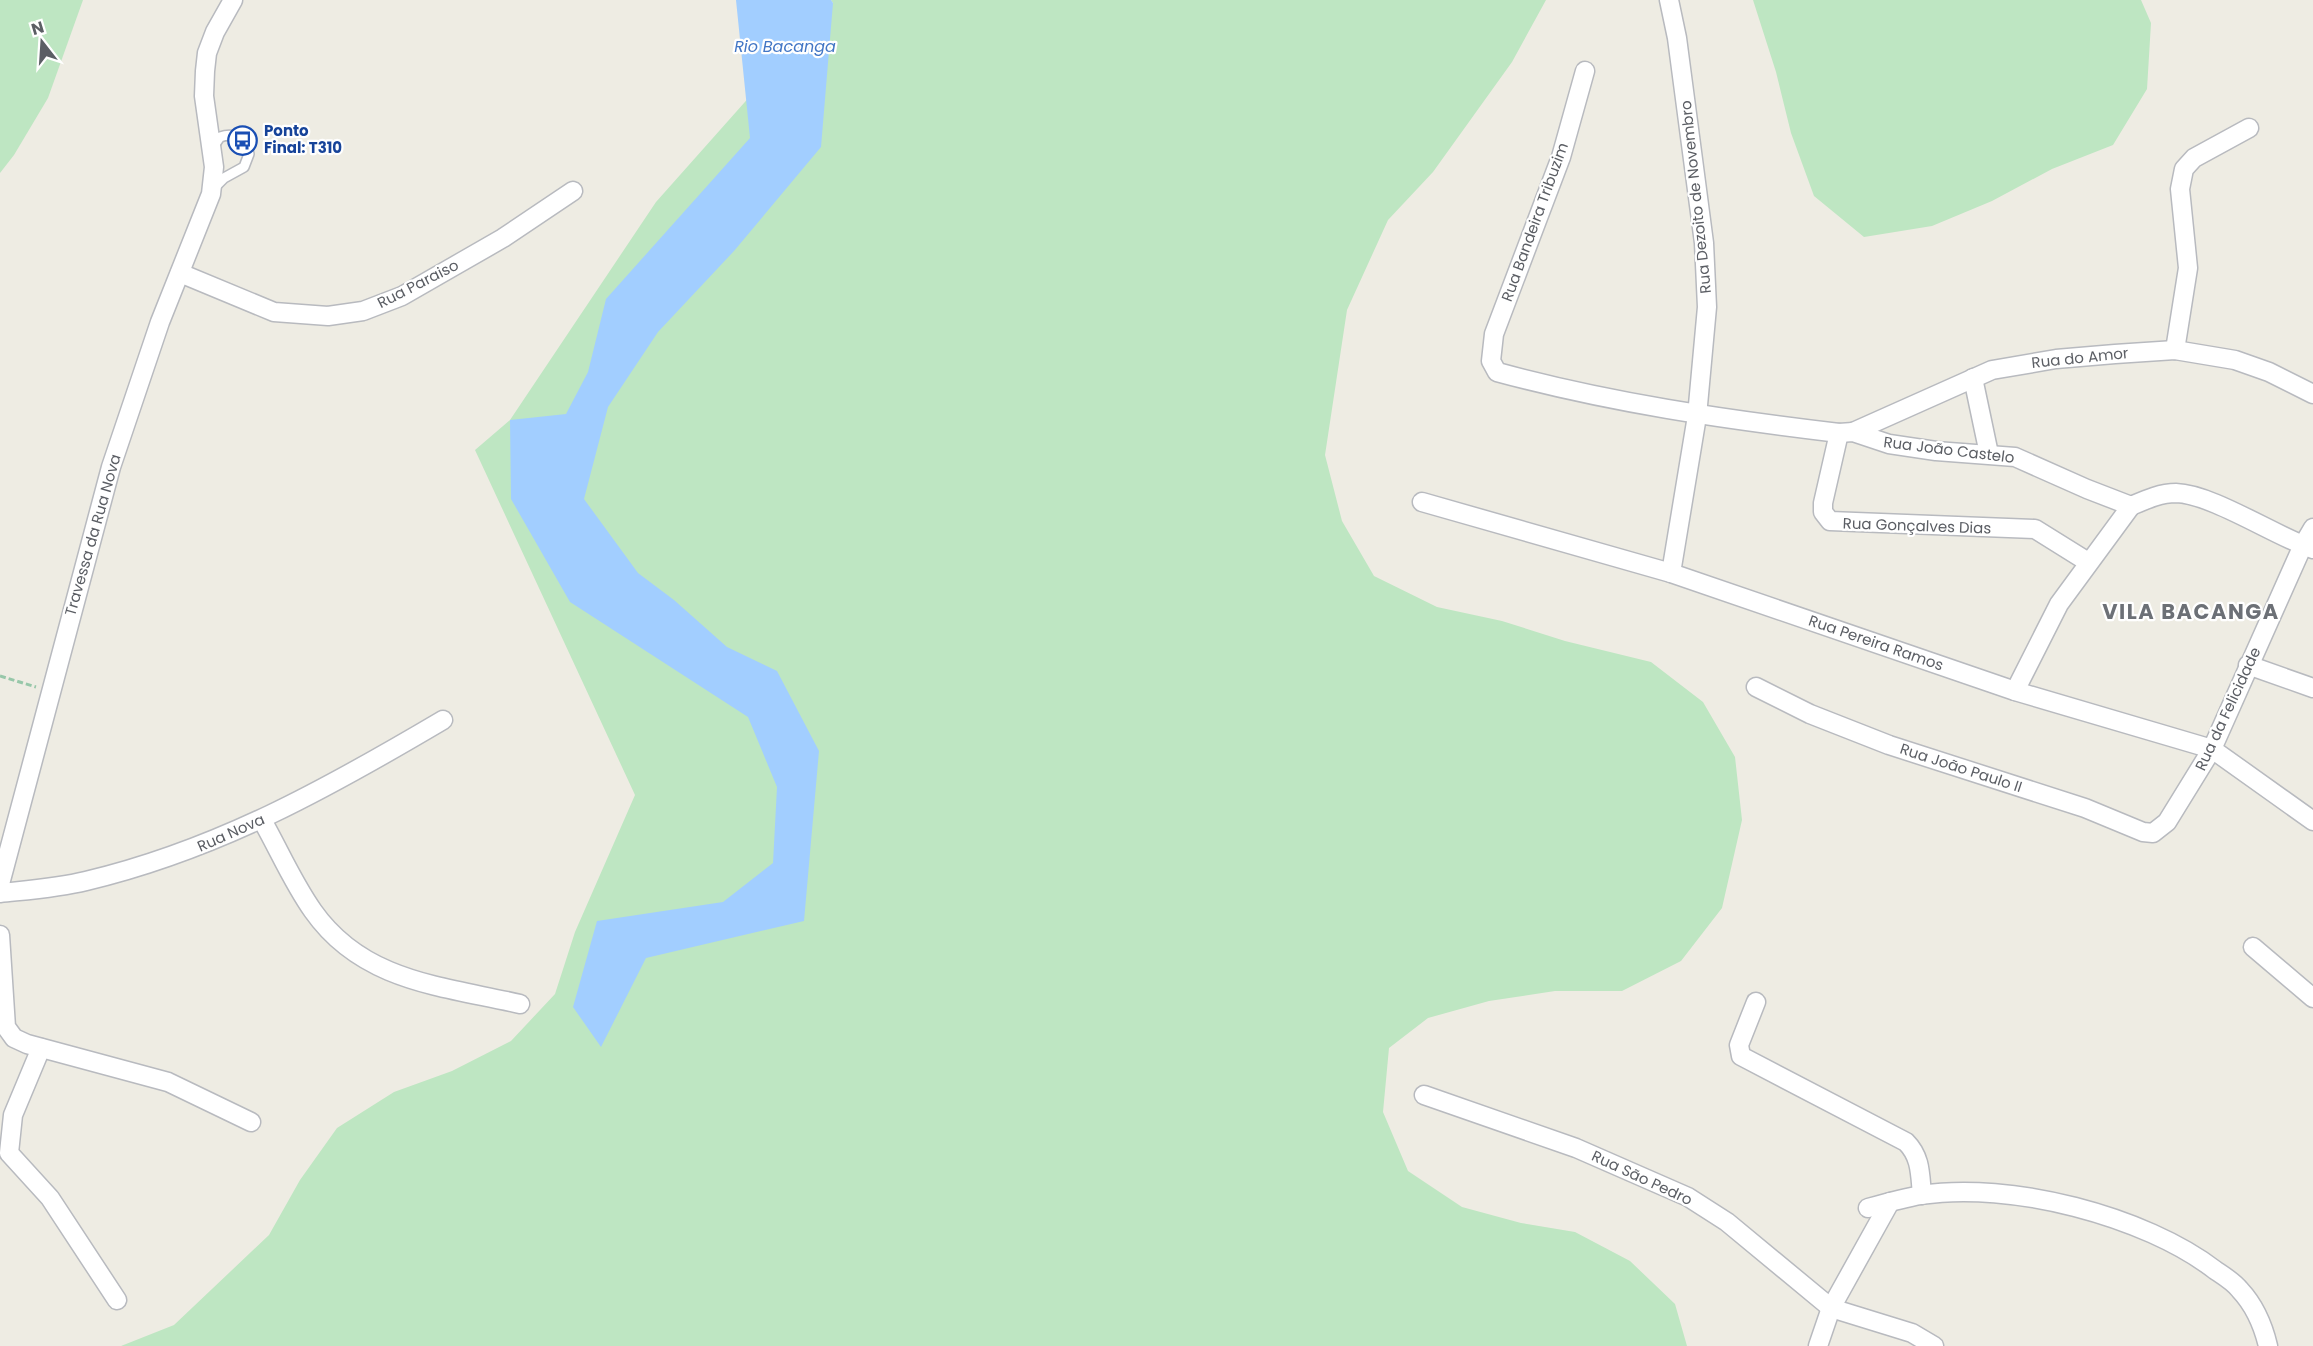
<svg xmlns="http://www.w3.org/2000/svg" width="2313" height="1346" viewBox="0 0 2313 1346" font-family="Poppins,sans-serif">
<rect width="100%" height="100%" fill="#eeece3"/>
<g fill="#bee6c2">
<polygon points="0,0 83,0 48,98 14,155 0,173"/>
<polygon points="831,0 1546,0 1512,62 1433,172 1388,220 1347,310 1325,455 1342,521 1374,576 1437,607 1502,621 1565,641 1651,662 1703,702 1735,757 1742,820 1722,908 1681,961 1622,991 1555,991 1489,1001 1428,1018 1389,1048 1383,1112 1408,1171 1462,1207 1521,1223 1575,1232 1630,1261 1675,1304 1687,1346 121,1346 174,1325 269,1235 300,1180 337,1128 394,1092 452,1071 511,1041 555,994 575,932 635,795 475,450 510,420 656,202 833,3"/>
<polygon points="1753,0 2141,0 2151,23 2147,89 2113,145 2052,169 1992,201 1932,226 1864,237 1814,196 1791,133 1776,72"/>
</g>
<polygon fill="#a2ceff" points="736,0 831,0 833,3 821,147 734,251 658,332 608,407 584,499 638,573 674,600 727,647 777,671 819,751 804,921 646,958 601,1047 573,1007 597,921 723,902 773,863 777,787 748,717 570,602 511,499 510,420 566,414 588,372 606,299 750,138"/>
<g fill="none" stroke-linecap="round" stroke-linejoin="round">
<defs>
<path id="lane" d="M213 147 220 137C235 132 246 139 249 154L244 167 224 178 215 187"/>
<g id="street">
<polyline points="1669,0 1677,38 1704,243 1707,307 1697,416 1671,573"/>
<path d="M1585 71 1561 157 1494 334 1491 361 1497 372C1611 403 1722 419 1839 433L1853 432 1889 444 1936 451 2015 457 2087 489 2131 506C2145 500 2160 493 2176 493 2212 494 2275 536 2313 549"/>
<polyline points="180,273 274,312 328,316 363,311 402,296 456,265 503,238 573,191"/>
<polyline points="2175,350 2188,268 2180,189 2184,169 2194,158 2249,128"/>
<polyline points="1973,378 1989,454"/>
<polyline points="1853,432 1992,370 2056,359 2115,354 2175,350 2235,360 2269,372 2313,394"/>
<polyline points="1839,433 1823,503 1823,512 1830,521 2035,529 2088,562"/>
<polyline points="1422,502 1671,573 2015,691 2212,749 2313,821"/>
<polyline points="2248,665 2313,688"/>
<polyline points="1756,687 1810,714 1889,745 2085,808 2143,832 2153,833 2167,822 2212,749 2303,545 2313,528"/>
<polyline points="2015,691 2059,604 2131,506"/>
<path d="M262 820C279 850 293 883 313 911 363 982 442 986 520 1004"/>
<polyline points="0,884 111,467 160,322 211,194 214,167 204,96 205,71 207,53 215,32 233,0"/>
<path d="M0 893C28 890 58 888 86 881 217 850 328 788 443 720"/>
<polyline points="0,935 6,1027 14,1038 27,1044 168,1082 251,1122"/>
<polyline points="2253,947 2313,998"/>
<path d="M1756 1002 1739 1045 1741 1056 1906 1142C1921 1157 1920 1174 1922 1195"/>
<polyline points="41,1048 13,1115 9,1153 50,1198 117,1300"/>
<polyline points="1424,1095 1576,1148 1688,1197 1727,1222 1831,1308 1912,1333 1934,1346"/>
<path d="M1868 1208C1886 1203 1904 1198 1921 1195 2010 1181 2145 1216 2215 1270 2224 1276 2234 1282 2240 1290 2255 1306 2263 1325 2268 1346"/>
<polyline points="1818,1346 1831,1308 1890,1202"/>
</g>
</defs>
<use href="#lane" stroke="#b8babf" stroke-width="12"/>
<use href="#street" stroke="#b8babf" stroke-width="21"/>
<polyline stroke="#97c7a9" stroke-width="3" stroke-dasharray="6 3" stroke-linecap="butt" points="0,676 36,687"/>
<use href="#lane" stroke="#fff" stroke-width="9"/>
<use href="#street" stroke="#fff" stroke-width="18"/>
</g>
<defs>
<symbol id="bus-ring" viewBox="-11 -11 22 22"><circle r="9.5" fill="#fff" stroke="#1a4fb4" stroke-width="1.5"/><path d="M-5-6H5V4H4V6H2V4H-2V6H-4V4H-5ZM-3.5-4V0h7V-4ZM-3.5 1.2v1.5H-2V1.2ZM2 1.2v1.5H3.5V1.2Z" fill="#1a4fb4"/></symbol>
</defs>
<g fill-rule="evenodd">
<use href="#bus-ring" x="226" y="124" width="33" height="33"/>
</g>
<g text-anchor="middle" stroke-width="4.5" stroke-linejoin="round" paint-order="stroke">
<g font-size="15" font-weight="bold" fill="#164399" stroke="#fff" text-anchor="start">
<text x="264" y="136">Ponto<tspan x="264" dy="17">Final: T310</tspan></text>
</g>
<g font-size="15" fill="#5b5e64" stroke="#fff">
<text transform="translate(1696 197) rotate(-96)" y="5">Rua Dezoito de Novembro</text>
<text transform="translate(1535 222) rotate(-70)" y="5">Rua Bandeira Tribuzim</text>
<text transform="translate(418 284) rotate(-27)" y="5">Rua Paraiso</text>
<text transform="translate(2080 358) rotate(-6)" y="5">Rua do Amor</text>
<text transform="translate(1949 450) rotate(7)" y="5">Rua João Castelo</text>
<text transform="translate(1917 526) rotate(2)" y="5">Rua Gonçalves Dias</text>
<text transform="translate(93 535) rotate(-74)" y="5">Travessa da Rua Nova</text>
<text transform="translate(1876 643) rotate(19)" y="5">Rua Pereira Ramos</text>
<text transform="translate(2228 709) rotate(-65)" y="5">Rua da Felicidade</text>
<text transform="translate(1961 768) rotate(18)" y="5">Rua João Paulo II</text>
<text transform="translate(231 833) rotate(-24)" y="5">Rua Nova</text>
<text transform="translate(1642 1178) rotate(25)" y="5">Rua São Pedro</text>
</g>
<g font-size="16" font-style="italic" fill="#4276c5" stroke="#fff">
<text x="785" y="52">Rio Bacanga</text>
</g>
<g font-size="21" font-weight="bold" letter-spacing="1.5" fill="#6c7076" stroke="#fff">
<text x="2191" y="619">VILA BACANGA</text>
</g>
</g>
<g transform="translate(42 42) rotate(343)" stroke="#ffffff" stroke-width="4.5" paint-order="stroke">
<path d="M0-4.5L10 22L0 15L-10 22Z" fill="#5b5e64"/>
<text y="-9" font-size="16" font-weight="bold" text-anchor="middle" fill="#5b5e64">N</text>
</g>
</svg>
